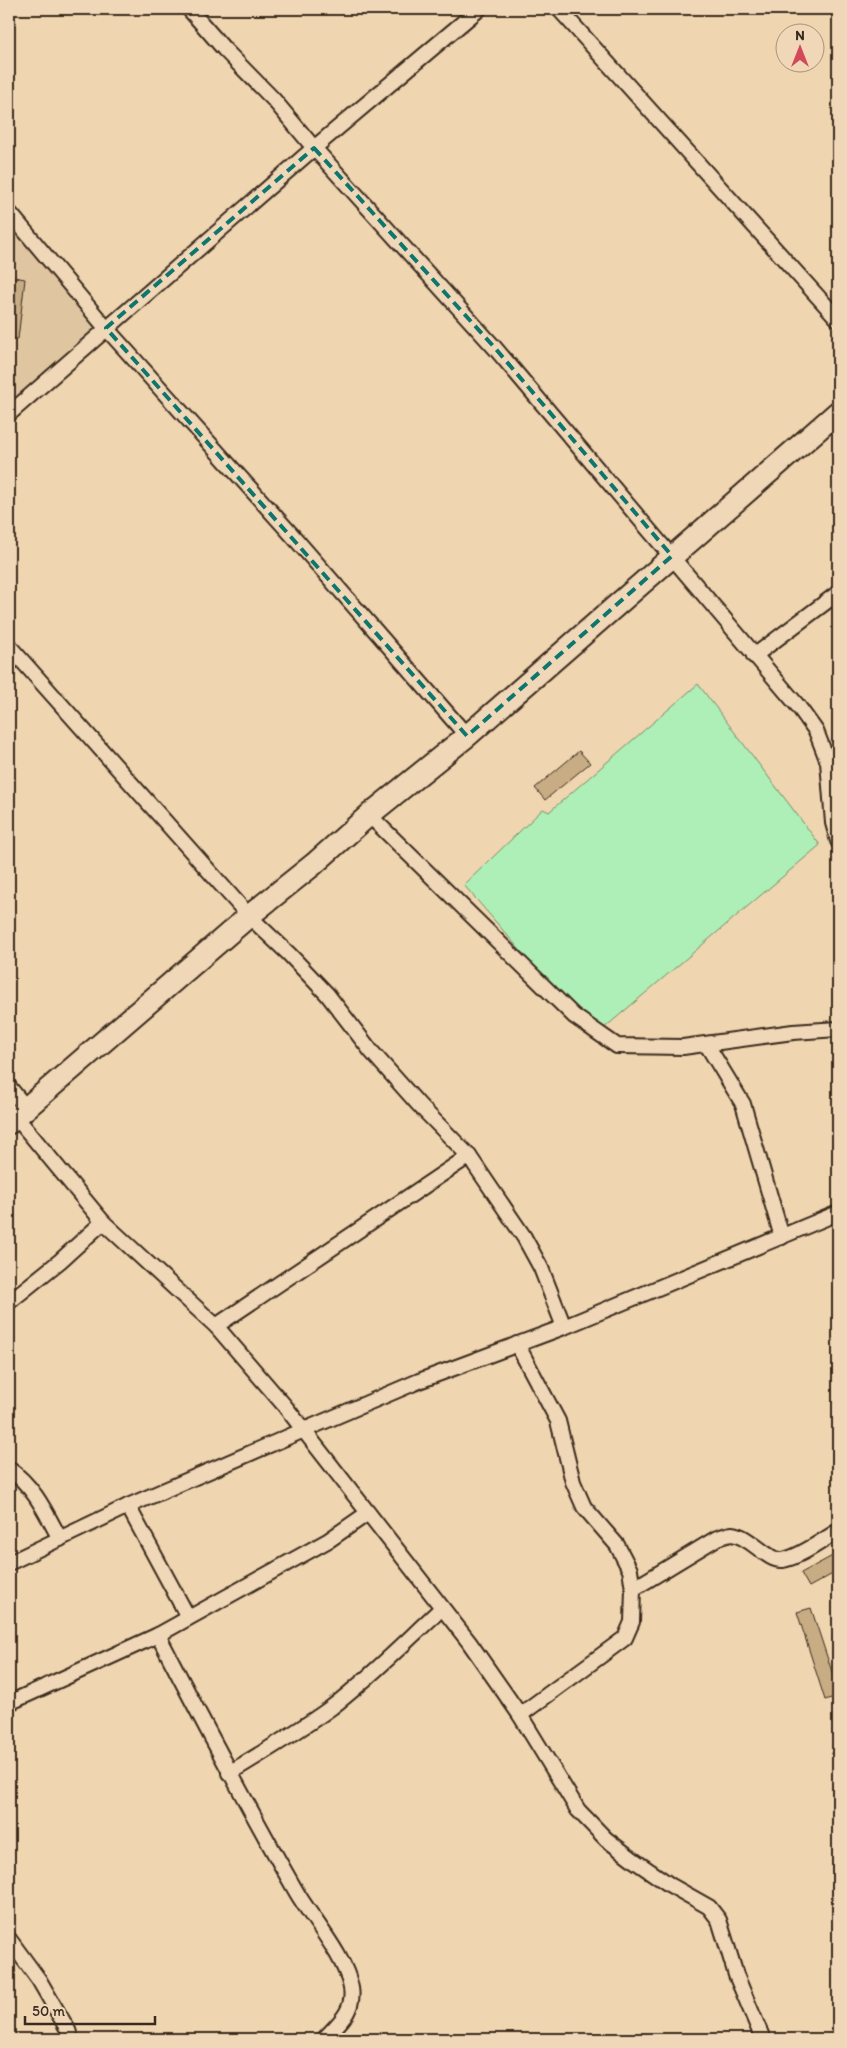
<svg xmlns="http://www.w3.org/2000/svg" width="847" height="2048" viewBox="0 0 847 2048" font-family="Itim,sans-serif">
<rect width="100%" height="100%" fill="#efd5b0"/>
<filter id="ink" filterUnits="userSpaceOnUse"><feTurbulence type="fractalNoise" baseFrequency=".02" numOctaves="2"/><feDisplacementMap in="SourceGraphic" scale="10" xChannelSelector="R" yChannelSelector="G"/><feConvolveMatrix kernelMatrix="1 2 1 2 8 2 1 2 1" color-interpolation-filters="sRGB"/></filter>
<g filter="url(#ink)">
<polygon fill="#e0c6a0" points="9,218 104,328 9,411"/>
<polygon fill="#aeefb7" stroke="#748c6a" points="698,684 820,845 603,1029 570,1008 464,885 543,809 549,812"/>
<g fill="#c7ac84" stroke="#3b2a1e">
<polygon points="9,276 25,279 18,339 9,338"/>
<polygon points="579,751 590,763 545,800 535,788"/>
<polygon points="838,1553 838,1571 809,1587 801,1573"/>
<polygon points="811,1608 838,1690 838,1696 825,1700 797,1612"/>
</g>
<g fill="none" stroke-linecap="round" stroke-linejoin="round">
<defs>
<g id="street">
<polyline points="189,9 224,49 273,99 314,148 495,348 798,706 816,731 828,762 833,823 838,841"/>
<polyline points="559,9 838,319"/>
<polyline points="9,212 106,328 292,535 467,736"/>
<polyline points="9,414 314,148 479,9"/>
<polyline points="9,646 249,916 289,954 327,994 371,1051 419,1105 469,1156 524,1237 541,1268 564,1327"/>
<polyline points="754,656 838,593"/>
<polyline points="369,815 574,1016 617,1046 683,1047 793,1032 838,1029"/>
<polyline points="707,1045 743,1104 782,1237"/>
<polyline points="9,1087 26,1108"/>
<polyline points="16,1117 103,1222 216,1326 284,1405 469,1642 520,1715 578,1810 606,1839 635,1861 670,1885 709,1907 719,1920 736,1975 763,2039"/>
<polyline points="9,1302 60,1261 103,1222"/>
<polyline points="216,1326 469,1156"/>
<polyline points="517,1344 558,1421 573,1482 584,1507 617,1545 630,1570 633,1589 632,1622 625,1638 520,1715"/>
<path d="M9 1469C34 1486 46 1513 60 1539"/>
<polyline points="128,1506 188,1617"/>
<polyline points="9,1563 128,1506 304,1430 419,1381 564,1327 838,1213"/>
<path d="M633 1589 717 1538C722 1537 728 1534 732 1534 751 1536 767 1562 783 1560 800 1557 823 1540 838 1531"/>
<path d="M158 1635C203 1722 248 1808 297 1893 313 1920 346 1958 351 1988 355 2011 338 2024 324 2039"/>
<polyline points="9,1703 158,1635 329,1540 368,1513"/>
<path d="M229 1773C264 1752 299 1731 332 1707 371 1677 406 1641 442 1608"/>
<polyline points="9,1939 39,1980 68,2030 71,2039"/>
</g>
<polyline id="primary" points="9,1123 249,916 314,864 369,815 467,736 838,412"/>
</defs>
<use href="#street" stroke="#3b2a1e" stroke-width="18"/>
<use href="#primary" stroke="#3b2a1e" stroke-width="25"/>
<use href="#street" stroke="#efd7b7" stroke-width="14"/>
<use href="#primary" stroke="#efd7b7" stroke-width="21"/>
</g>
</g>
<path fill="none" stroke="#0f766e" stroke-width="4" stroke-dasharray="10 6" stroke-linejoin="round" d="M314 148 495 348 672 556 467 736 106 328Z"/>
<rect width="847" height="2048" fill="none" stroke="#efd7b7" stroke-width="30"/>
<rect x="15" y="15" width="817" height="2018" fill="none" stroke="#3b2a1e" stroke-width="2" filter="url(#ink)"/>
<g transform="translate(800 48)"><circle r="24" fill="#efd7b7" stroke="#a7927a"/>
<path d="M0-4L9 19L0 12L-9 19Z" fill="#d1495b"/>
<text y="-8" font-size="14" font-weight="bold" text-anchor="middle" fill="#3b2a1e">N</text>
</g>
<path d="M25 2016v8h130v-8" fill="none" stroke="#3b2a1e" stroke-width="2.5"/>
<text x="32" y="2016" font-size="15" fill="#3b2a1e" stroke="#efd7b7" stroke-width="4" paint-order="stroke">50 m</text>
</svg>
